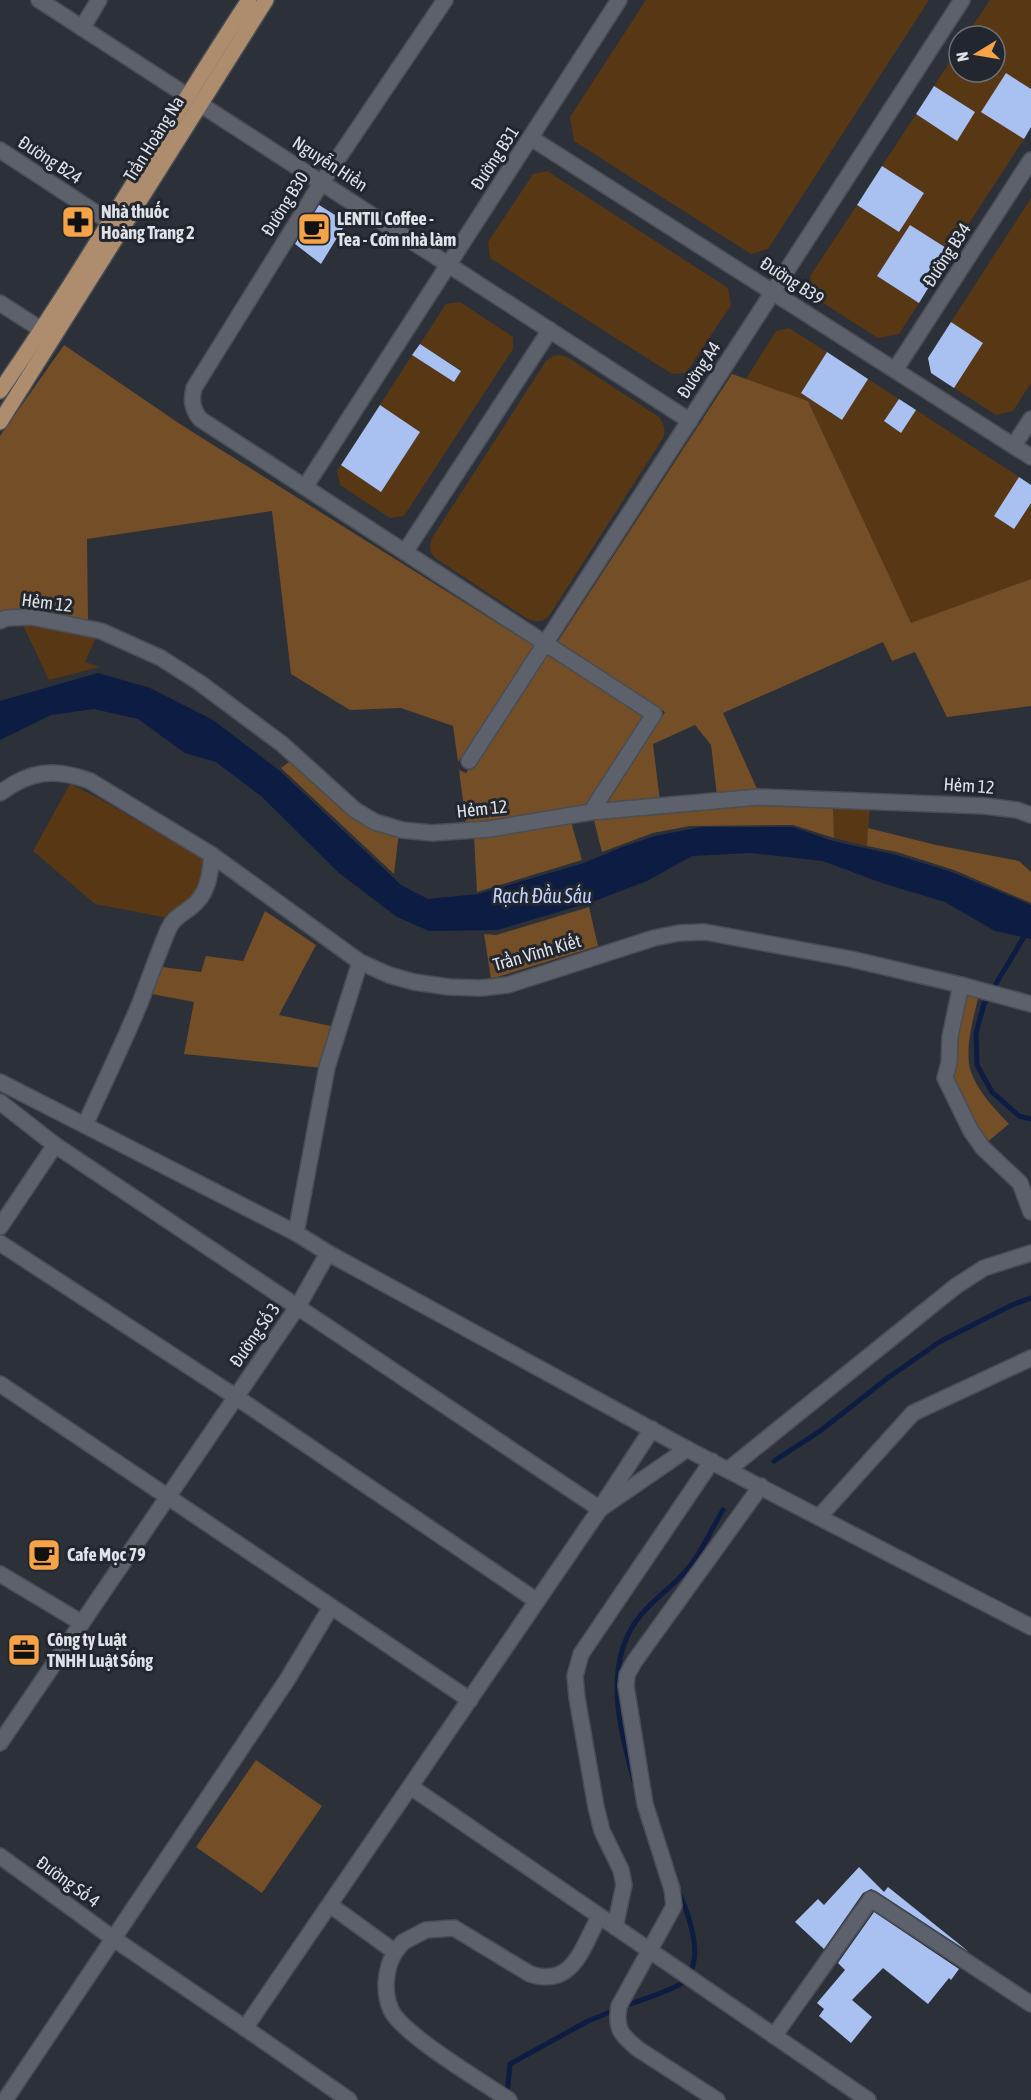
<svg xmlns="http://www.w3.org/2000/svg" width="1031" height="2100" viewBox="0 0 1031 2100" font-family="'Asap Condensed',sans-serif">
<rect width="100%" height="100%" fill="#2b3039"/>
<g fill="#583715">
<polygon points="646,0 929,0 768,249 751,254 574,141 570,117"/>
<polygon points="990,0 1031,0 1031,89 1006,73 982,111 1024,139 951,251 910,225 877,276 919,303 899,334 878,338 815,298 810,276 857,205 900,232 906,221 864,194 870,184 912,211 924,193 882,166 916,114 957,140 975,112 934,86 959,47 959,72 995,72 995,36 966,36"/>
<polygon points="547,171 728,288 731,305 686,373 672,374 490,258 488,242 533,174"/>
<polygon points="1031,198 1031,383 1013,411 996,415 954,388 983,343 951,322"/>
<polygon points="460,302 513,337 513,349 404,516 390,518 340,485 337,470 341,465 381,491 420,432 380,405 412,355 454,382 461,370 420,344 446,304"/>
<polygon points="789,328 827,352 801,393 810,399 837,359 857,371 830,413 842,420 868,379 899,399 884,421 901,433 916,410 1019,477 994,516 1014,529 1031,503 1031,579 911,624 808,401 746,379 776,331"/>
<path d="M560 355 567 357 659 417C664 424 666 430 663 438L549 616C543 622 537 622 529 620L435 558C429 552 429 546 432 538L546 361 553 356Z"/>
<polygon points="21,621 98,633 85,662 100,667 49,680"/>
<path d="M70 784C118 805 160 838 208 860L198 890 177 908 168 918 95 904 33 851Z"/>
<polygon points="833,803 870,804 867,846 834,838"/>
</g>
<g fill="#744e27">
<polygon points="64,345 183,426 534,646 458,762 453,726 401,708 350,710 291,674 272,511 87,539 88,622 0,615 0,436"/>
<polygon points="732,374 808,401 911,623 1031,579 1031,706 947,717 915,652 892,661 883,642 723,713 758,791 717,796 711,745 695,725 653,744 660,801 605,807 665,712 558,641"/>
<polygon points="547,655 644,716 585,806 466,824 459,770 466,773"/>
<polygon points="293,759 399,832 394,874 281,768"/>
<polygon points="757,800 833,803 834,838 793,825 690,826 653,833 602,852 593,817"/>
<polygon points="571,822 582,860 477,892 474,836"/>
<polygon points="868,828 936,845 1019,861 1031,872 1031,903 954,870 897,852 867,846"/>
<polygon points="589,907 598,946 491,979 484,934 496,935"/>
<polygon points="265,911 316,945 279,1015 335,1027 323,1068 184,1054 194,1002 152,994 162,967 201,972 206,956 243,961"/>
<path d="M963 993 978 999C973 1019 964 1051 971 1072 978 1092 995 1109 1009 1124L985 1144 949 1077Z"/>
<polygon points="256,1760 322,1806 262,1893 196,1847"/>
</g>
<polygon fill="#0d1c42" points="98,673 150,688 213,720 280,771 401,885 428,899 478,894 584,863 622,847 655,836 701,827 793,827 833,841 896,855 949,871 1031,905 1031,939 995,931 945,902 882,883 823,861 750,853 692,856 647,881 592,902 497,930 429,931 397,917 339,873 261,796 216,762 185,753 138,719 94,709 51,715 0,740 0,701"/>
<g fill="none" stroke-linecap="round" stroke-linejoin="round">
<g stroke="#0d1c42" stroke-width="5">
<polyline points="1031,925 984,1004 976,1033 977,1065 992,1092 1019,1116 1031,1119"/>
<polyline points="774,1461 820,1431 889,1377 941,1341 1012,1305 1031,1298"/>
<path d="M634 1781C621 1733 605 1676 631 1629 645 1604 673 1588 690 1566 703 1549 712 1528 723 1510"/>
<path d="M624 2006C641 2000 661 1994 677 1986 710 1968 689 1915 678 1890"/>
<polyline points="507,2095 510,2064 588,2021 615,2010"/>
</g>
</g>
<g fill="#a9c1f1">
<polygon points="1006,73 1031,89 1031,127 1024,139 981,112"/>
<polygon points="934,86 975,112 957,141 916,114"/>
<polygon points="882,166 924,193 899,232 857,205"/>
<polygon points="319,205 335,215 337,212 348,220 321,264 295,244"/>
<polygon points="910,225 951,251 919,303 877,276"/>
<polygon points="951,322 983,343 954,388 931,373 928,358"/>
<polygon points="420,344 461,371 454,382 412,355"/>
<polygon points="827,352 868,379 842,420 801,393"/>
<polygon points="899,399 916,410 901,433 884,421"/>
<polygon points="380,405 420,432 381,492 341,465"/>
<polygon points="1019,477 1031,485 1031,503 1014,529 994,516"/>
<polygon points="859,1867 884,1892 888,1887 969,1952 876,1891 871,1889 863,1893 824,1949 795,1922 818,1899 824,1905"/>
<polygon points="874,1912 959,1969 951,1980 949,1978 928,2004 883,1968 852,2000 872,2017 851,2043 819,2016 824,2009 817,2003 845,1970 838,1963"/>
</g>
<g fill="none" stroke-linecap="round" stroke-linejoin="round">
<defs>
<g id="minor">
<polyline points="39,0 690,421"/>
<path d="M445 0 322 182 194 388C191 400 192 409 200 419L654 714 591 812"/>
<polyline points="82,28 99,0"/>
<polyline points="531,138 1031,457"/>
<polyline points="0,150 110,222"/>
<polyline points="0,303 42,330"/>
<polyline points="895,370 1031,160"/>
<polyline points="1014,445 1031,419"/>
<polyline points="305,487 619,0"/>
<polyline points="405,552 550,330"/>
<polyline points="0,621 6,618 31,617 101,631 161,658 200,683 282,744 355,810 375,822 402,830 432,833 490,829 591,812 759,797 985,806 1017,810 1031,815"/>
<polyline points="469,761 962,0"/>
<path d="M0 793C31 770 55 768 90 781L212 855 360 962 389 975 414 982 449 987 481 988 508 985 654 938 679 933 705 932 851 959 961 985 1031 1004"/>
<polyline points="961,985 950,1037 949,1063 945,1078 971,1131 983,1148 1020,1183 1031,1212"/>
<polyline points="0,1082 296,1233 328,1253 298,1306 0,1743"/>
<polyline points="0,1102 55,1145 600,1509 245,2028 114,1939 0,1856"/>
<path d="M85 1125C103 1085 123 1044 140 1003 149 979 158 954 168 930 173 918 181 915 190 908 208 895 210 876 212 855"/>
<polyline points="0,1227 55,1145"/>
<polyline points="296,1233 327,1067 360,962"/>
<polyline points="0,1243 236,1397 537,1601"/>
<polyline points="328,1253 687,1449 1031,1627"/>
<polyline points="0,1384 470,1700"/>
<polyline points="729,1469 956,1286 984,1268 1031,1253"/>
<polyline points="605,1501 652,1429"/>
<polyline points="600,1509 687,1449"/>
<polyline points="819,1517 913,1413 1031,1358"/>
<polyline points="0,1574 82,1623"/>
<polyline points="411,1787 868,2100"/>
<path d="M330 1905 395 1952C385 1969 383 1992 391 2010 403 2035 483 2082 509 2100"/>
<polyline points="615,1927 624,1885 621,1870 602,1831 596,1807 577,1698 575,1676 581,1654 712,1461"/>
<path d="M395 1952 403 1942 426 1930 454 1928 530 1974C573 1988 582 1948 599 1917"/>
<polyline points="245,2028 349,2100"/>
<polyline points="774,2036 871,1899 1031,2004"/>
<polyline points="5,2100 287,1680 331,1607"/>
<path d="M717 2100 638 2049C621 2035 615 2029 619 2006L674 1906 672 1889 645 1804 626 1686 627 1675 634 1662 761 1486"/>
</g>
<g id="major">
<path d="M0 391C88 264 164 129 249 0"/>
<polyline points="0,422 266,0"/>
</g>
</defs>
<use href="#minor" stroke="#494d54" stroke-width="18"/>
<use href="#major" stroke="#494d54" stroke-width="18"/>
<use href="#minor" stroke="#5c616b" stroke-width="15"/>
<use href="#major" stroke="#ae8d6e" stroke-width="15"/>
</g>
<defs>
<symbol id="pharmacy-square" viewBox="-11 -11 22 22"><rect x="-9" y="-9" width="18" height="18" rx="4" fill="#f6a247" stroke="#22262e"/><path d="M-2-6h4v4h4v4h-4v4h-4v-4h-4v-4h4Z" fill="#111"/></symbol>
<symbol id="cafe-square" viewBox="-11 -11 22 22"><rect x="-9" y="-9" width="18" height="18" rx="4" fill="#f6a247" stroke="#22262e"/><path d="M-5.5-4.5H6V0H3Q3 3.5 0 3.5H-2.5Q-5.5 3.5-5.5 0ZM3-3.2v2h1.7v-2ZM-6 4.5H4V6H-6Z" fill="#111"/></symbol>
<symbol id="office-square" viewBox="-11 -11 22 22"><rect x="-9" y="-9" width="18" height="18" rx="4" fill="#f6a247" stroke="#22262e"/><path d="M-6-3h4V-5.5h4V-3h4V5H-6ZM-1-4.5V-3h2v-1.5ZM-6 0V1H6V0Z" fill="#111"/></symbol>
</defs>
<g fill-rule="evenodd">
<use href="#pharmacy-square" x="59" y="203" width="38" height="38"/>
<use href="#cafe-square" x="295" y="210" width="38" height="38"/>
<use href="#cafe-square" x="25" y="1536" width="38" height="38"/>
<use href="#office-square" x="5" y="1631" width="38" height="38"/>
</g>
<g text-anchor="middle" stroke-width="6" stroke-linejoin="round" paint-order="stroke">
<g font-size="18" fill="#dfe2e8" stroke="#22262e">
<text transform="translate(154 139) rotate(-58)" y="6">Trần Hoàng Na</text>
<text transform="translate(495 158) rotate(-57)" y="6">Đường B31</text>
<text transform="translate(50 160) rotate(33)" y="6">Đường B24</text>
<text transform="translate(330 164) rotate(33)" y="6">Nguyễn Hiền</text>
<text transform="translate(285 204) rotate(-58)" y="6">Đường B30</text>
<text transform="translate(947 255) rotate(-57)" y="6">Đường B34</text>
<text transform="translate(792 281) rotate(33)" y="6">Đường B39</text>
<text transform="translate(699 370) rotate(-57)" y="6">Đường A4</text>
<text transform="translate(47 603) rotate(7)" y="6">Hẻm 12</text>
<text transform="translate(969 786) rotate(4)" y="6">Hẻm 12</text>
<text transform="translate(482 809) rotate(-6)" y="6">Hẻm 12</text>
<text transform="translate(537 953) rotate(-16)" y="6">Trần Vĩnh Kiết</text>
<text transform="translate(255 1335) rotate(-55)" y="6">Đường Số 3</text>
<text transform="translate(68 1882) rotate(36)" y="6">Đường Số 4</text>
</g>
<g font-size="18" font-weight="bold" fill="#dfe2e8" stroke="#22262e" text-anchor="start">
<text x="101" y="218">Nhà thuốc<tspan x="101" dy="21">Hoàng Trang 2</tspan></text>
<text x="337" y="225">LENTIL Coffee -<tspan x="337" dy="21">Tea - Cơm nhà làm</tspan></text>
<text x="67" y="1561">Cafe Mọc 79</text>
<text x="47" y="1646">Công ty Luật<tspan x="47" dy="21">TNHH Luật Sống</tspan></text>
</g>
<g font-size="20" font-style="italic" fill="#bed2fc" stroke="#22262e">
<text x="542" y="903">Rạch Đầu Sấu</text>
</g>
</g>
<g transform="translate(977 54) rotate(259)"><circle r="28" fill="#22262e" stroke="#6e7178" stroke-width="1.5"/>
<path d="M0-4.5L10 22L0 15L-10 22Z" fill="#f6a247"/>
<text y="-9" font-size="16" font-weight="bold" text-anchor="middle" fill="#dfe2e8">N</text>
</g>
</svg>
